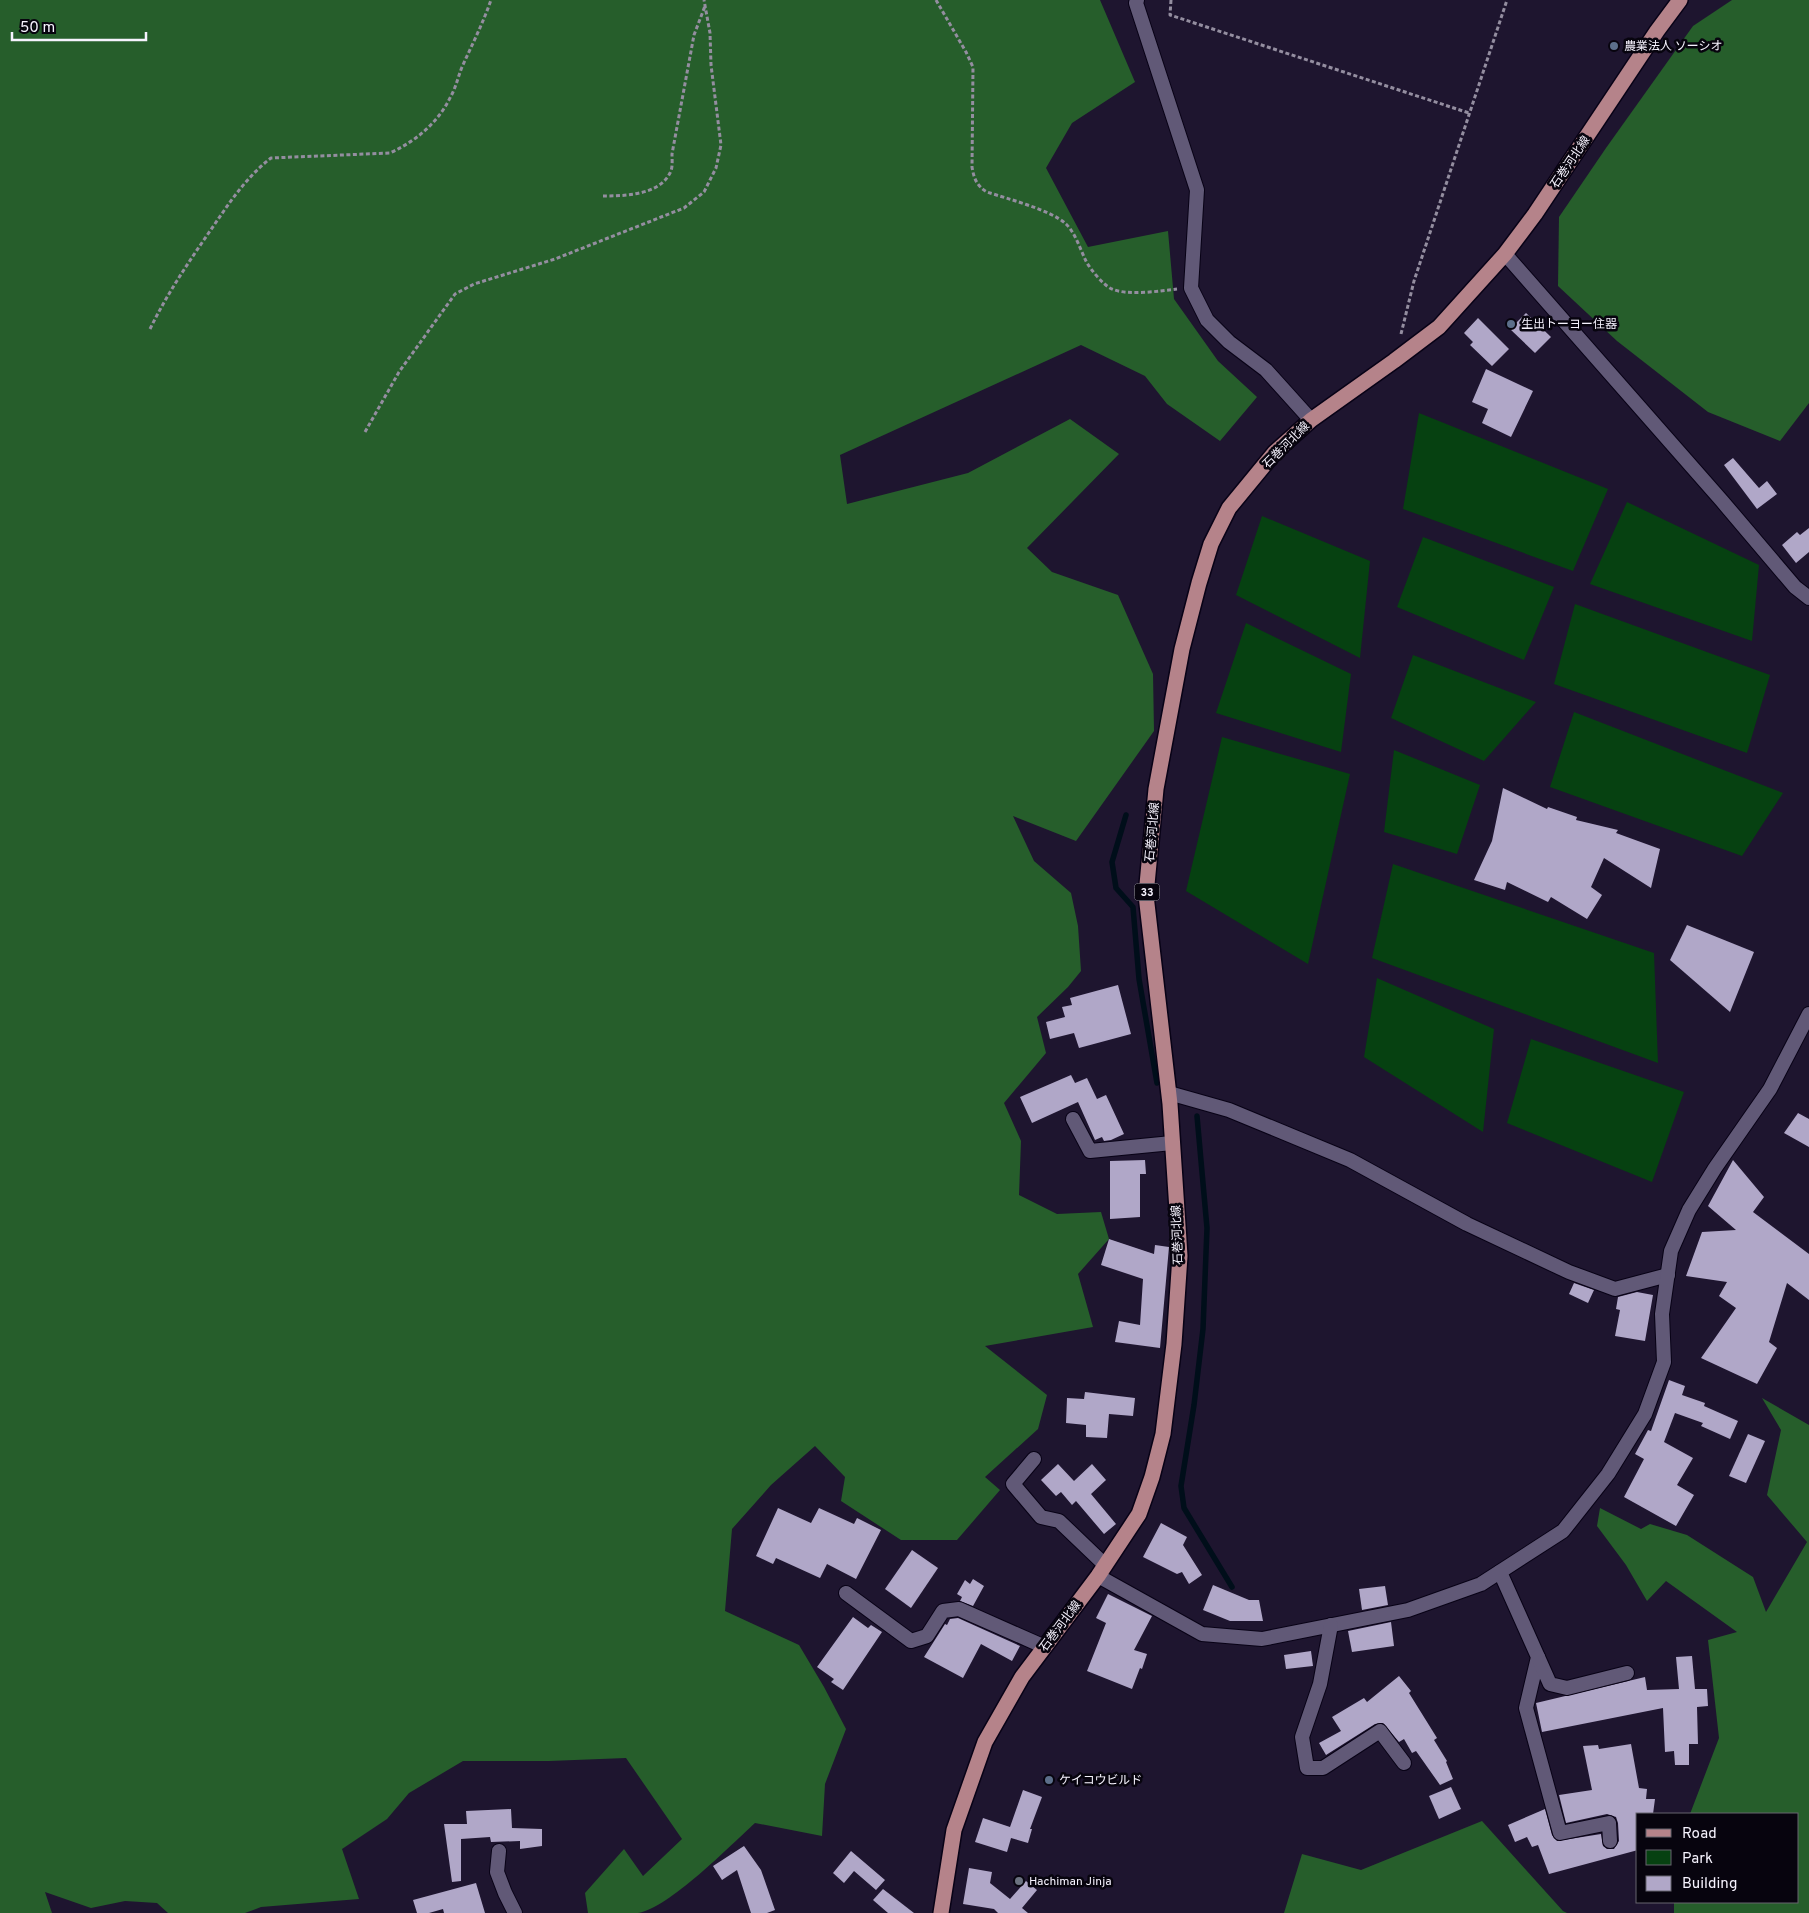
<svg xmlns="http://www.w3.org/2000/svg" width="1809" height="1913" viewBox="0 0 1809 1913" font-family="Overpass,'Noto Sans JP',sans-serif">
<rect width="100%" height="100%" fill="#1e152f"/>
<g fill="#064111">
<polygon points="1419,413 1608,489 1573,571 1403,509"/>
<polygon points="1627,502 1759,565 1752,641 1590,584"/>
<polygon points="1262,516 1370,561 1360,658 1236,595"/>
<polygon points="1423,537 1554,587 1524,660 1397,607"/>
<polygon points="1575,604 1770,675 1747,753 1554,684"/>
<polygon points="1246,623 1351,674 1341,752 1216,713"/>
<polygon points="1413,655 1536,702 1484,761 1391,718"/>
<polygon points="1574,712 1783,793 1742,856 1550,787"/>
<polygon points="1222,737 1350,774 1308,964 1186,891"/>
<polygon points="1394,750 1480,785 1457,854 1384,832"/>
<polygon points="1393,864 1654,953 1658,1063 1372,958"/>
<polygon points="1377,978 1494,1029 1483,1132 1364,1057"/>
<polygon points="1531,1039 1684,1092 1652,1182 1507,1123"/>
</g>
<g fill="#265e2b">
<path d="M0 0H1100L1135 82 1072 123 1046 168 1088 247 1168 231 1174 299 1218 361 1257 397 1220 441 1167 404 1145 376 1081 345 840 455 847 504 968 473 1070 419 1119 454 1027 548 1052 572 1118 595 1153 674 1154 731 1076 841 1013 816 1034 861 1071 893 1078 926 1081 971 1068 987 1037 1017 1046 1053 1004 1103 1021 1141 1019 1195 1057 1214 1101 1212 1109 1239 1078 1274 1093 1327 985 1346 1047 1395 1038 1429 985 1477 1000 1490 957 1540H901L841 1501 845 1477 815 1446 771 1485 732 1529 725 1611 799 1645 824 1687 846 1729 825 1784 822 1836 755 1823C732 1844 668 1909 638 1913 622 1913 604 1913 588 1913L585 1893 624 1849 643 1876 682 1839 626 1758 549 1761H463L409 1793 387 1819 342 1849 359 1899 261 1907 245 1913H168L157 1903 125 1901 91 1908 45 1892 52 1913H0Z"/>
<polygon points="1732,0 1809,0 1809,403 1780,441 1708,412 1617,341 1558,286 1559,217 1606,148 1693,26"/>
<polygon points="1762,1398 1809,1425 1809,1913 1674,1913 1674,1902 1798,1902 1798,1814 1690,1814 1719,1738 1708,1640 1737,1632 1666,1581 1647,1601 1626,1565 1597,1526 1600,1508 1641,1529 1650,1524 1687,1535 1753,1577 1766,1612 1807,1542 1767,1495 1781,1430"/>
<polygon points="1482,1821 1563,1911 1567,1913 1284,1913 1302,1854 1361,1870"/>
</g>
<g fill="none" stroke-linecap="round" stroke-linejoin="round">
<g stroke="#000e1a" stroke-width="5.5">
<polyline points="1126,815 1112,862 1116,888 1133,907 1139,979 1157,1083"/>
<polyline points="1197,1116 1207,1228 1203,1329 1194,1405 1181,1486 1184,1508 1232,1587"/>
</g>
</g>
<g fill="#b0a7c8">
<polygon points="1526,313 1551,337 1535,353 1510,329"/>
<polygon points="1478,318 1509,349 1492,366 1470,345 1473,342 1464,333"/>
<polygon points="1486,369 1533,391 1511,437 1482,423 1488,409 1472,402"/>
<polygon points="1733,458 1759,488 1767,481 1777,494 1757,509 1724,465"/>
<polygon points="1809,528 1809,552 1796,563 1782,545 1797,532 1800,535"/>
<polygon points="1503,788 1547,809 1548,807 1577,817 1576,820 1618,830 1616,833 1660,849 1651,888 1604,858 1591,887 1602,895 1587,919 1551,897 1548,902 1507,882 1505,890 1474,880 1492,841"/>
<polygon points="1687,925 1754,952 1730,1012 1670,960"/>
<polygon points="1118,985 1131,1034 1079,1048 1074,1033 1050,1039 1046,1022 1065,1017 1062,1007 1072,1005 1070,998"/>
<polygon points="1071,1075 1075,1083 1087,1078 1097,1099 1106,1095 1124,1134 1111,1140 1104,1141 1102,1137 1095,1140 1078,1102 1032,1123 1020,1097"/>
<polygon points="1798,1113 1809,1119 1809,1147 1784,1133"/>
<polygon points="1145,1160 1146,1174 1140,1174 1140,1217 1110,1219 1110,1161"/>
<polygon points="1733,1160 1764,1197 1753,1212 1809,1254 1809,1300 1787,1283 1769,1342 1777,1348 1757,1384 1701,1358 1736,1308 1719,1296 1727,1282 1686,1276 1702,1232 1736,1230 1708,1206"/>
<polygon points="1109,1239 1154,1254 1155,1245 1169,1247 1160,1348 1115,1342 1119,1321 1140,1325 1143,1279 1101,1265"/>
<polygon points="1574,1283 1594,1290 1588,1303 1569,1294"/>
<polygon points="1637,1292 1653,1295 1645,1341 1615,1336 1620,1310 1616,1309 1618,1297"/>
<polygon points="1669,1380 1685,1386 1682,1395 1705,1403 1704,1406 1738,1421 1730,1439 1701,1426 1703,1423 1675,1413 1664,1442 1693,1458 1677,1485 1694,1495 1676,1526 1624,1497 1644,1459 1635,1454 1648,1430 1651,1431"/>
<polygon points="1085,1392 1135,1398 1133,1416 1109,1414 1107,1438 1086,1437 1086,1425 1066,1423 1067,1398 1084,1399"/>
<polygon points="1748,1434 1765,1441 1746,1483 1729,1476"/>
<polygon points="1058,1464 1074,1481 1092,1464 1106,1480 1091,1494 1116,1524 1104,1534 1076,1501 1072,1505 1061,1492 1056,1496 1041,1480"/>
<polygon points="778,1508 811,1523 819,1508 854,1524 857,1518 881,1530 856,1579 827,1564 820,1578 776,1558 773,1564 756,1556"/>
<polygon points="1161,1523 1187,1537 1183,1545 1202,1575 1189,1584 1182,1572 1177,1574 1143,1557"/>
<polygon points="912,1550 938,1568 911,1608 885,1589"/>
<polygon points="973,1579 984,1586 973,1606 960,1601 962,1597 957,1594 965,1580 970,1584"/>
<polygon points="1213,1585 1249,1600 1259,1600 1263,1621 1230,1621 1203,1610"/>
<polygon points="1385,1586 1388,1605 1362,1610 1359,1589"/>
<polygon points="1108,1594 1152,1616 1134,1650 1147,1654 1142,1669 1140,1668 1132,1689 1087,1671 1106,1623 1096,1618"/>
<polygon points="853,1617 868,1628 871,1625 882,1632 843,1690 831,1682 834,1679 817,1667"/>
<polygon points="958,1618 1020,1646 1012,1661 981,1644 963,1678 924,1657 945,1624 947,1625 950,1619"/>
<polygon points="1391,1622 1394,1646 1352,1652 1348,1631"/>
<polygon points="1311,1651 1313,1666 1286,1669 1284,1655"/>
<polygon points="1692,1656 1695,1689 1707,1689 1708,1706 1697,1707 1698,1744 1689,1744 1689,1765 1675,1765 1674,1751 1665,1752 1663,1708 1542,1732 1536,1703 1645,1677 1647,1690 1679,1689 1676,1657"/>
<polygon points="1399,1676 1411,1691 1409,1693 1437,1738 1434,1740 1447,1761 1446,1762 1453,1779 1440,1785 1416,1751 1412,1753 1404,1739 1399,1742 1383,1723 1375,1724 1326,1755 1319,1743 1341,1731 1332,1717 1364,1698 1367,1702"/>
<polygon points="1631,1744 1639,1788 1647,1789 1646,1799 1655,1799 1653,1814 1638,1814 1638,1850 1549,1874 1538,1845 1532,1847 1527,1837 1515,1842 1508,1825 1545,1809 1552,1835 1557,1841 1601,1834 1603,1846 1607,1849 1614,1849 1619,1841 1618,1823 1616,1817 1607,1814 1566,1823 1559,1795 1592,1790 1583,1746 1598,1745 1599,1749"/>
<polygon points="1451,1787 1461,1809 1439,1819 1429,1796"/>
<polygon points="1023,1790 1042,1797 1030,1829 1032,1829 1028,1843 1011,1838 1007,1852 975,1842 983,1818 1010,1827"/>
<polygon points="511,1809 512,1828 542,1829 542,1846 520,1849 520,1841 491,1842 490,1837 461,1839 461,1881 452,1882 444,1824 467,1824 466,1811"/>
<polygon points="744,1846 761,1870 775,1910 767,1913 751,1913 737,1870 722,1880 713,1866"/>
<polygon points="851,1851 885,1880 876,1890 854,1871 844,1883 833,1873"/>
<polygon points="969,1868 992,1872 990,1883 1010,1899 1026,1881 1037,1890 1022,1908 1028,1913 998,1913 994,1909 963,1904"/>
<polygon points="476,1883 485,1913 444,1913 443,1909 429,1913 417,1913 413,1900"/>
<polygon points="883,1889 914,1913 888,1913 873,1900"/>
</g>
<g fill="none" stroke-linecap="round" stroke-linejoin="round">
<defs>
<g id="street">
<polyline points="1137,0 1136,3 1197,190 1191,288 1207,320 1229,342 1266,370 1311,420"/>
<polyline points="1505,254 1722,501 1795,587 1809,598"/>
<polyline points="1169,1093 1229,1110 1350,1160 1467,1224 1569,1272 1615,1289 1668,1275"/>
<polyline points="1073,1119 1090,1151 1172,1143"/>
<polyline points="1034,1459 1013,1484 1041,1517 1059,1521 1105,1565"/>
<polyline points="1500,1572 1538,1657 1526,1708 1560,1833 1609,1823 1610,1841"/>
<polyline points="1098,1576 1202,1634 1262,1639 1408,1610 1481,1584 1563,1531 1608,1474 1645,1414 1664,1362 1662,1314 1671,1251 1689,1210 1715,1168 1770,1089 1809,1014"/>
<polyline points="846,1593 911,1641 927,1636 943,1611 959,1609 1045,1647"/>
<polyline points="1331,1625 1320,1684 1302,1737 1307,1768 1323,1768 1380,1731 1404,1763"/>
<polyline points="1538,1657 1550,1684 1567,1688 1627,1673"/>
<polyline points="499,1851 497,1872 505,1893 515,1913"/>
</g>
<polyline id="primary" points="941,1913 954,1830 985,1742 1022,1677 1098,1576 1139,1514 1152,1477 1163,1434 1174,1344 1180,1256 1170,1104 1146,895 1156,789 1182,649 1199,583 1211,544 1229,508 1275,452 1311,420 1394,361 1439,327 1505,254 1535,214 1657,31 1680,0"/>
</defs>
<use href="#street" stroke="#080216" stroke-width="16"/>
<use href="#primary" stroke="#080216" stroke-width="18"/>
<g stroke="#948ea0" stroke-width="3" stroke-dasharray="4 2.5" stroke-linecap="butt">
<path d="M936 0 966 52 973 67 972 167C974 179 977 186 987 192 1008 199 1051 210 1066 224 1076 234 1080 249 1086 261 1090 269 1104 286 1112 289 1128 296 1160 291 1177 289"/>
<polyline points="1171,0 1170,15 1469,113"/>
<path d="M603 196C625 196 659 195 670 173 673 168 672 160 672 154L694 35 705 6"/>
<path d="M150 329C167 294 188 263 210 231 228 205 245 178 271 158L390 153C416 141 438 123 451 96 456 87 458 77 462 67 472 45 483 23 491 0"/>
<polyline points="1401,334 1414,281 1507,0"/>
<polyline points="365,432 399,372 455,294 474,284 555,259 684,208 704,192 716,168 721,145 711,65 710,33 704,0"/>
</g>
<use href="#street" stroke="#615977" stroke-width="14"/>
<use href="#primary" stroke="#b5838a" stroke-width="15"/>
</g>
<g fill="#5c6f8a" stroke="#07040e" stroke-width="2">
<circle cx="1614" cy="46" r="5"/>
<circle cx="1511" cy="324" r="5"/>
<circle cx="1049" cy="1780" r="5"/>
</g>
<circle fill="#6b7280" stroke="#07040e" stroke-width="2" cx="1019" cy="1881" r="5"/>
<g text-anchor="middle" stroke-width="5" stroke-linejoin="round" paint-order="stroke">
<rect fill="#07040e" stroke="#aeabb6" stroke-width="1" x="1134.5" y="883.5" width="25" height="17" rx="4"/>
<g font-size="11" font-weight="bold" fill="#f6f3fe">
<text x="1147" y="896">33</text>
</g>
<g font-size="12" fill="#f6f3fe" stroke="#07040e" text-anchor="start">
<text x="1624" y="50">農業法人 ソーシオ</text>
<text x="1521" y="328">生出トーヨー住器</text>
<text x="1059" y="1784">ケイコウビルド</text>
<text x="1029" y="1885">Hachiman Jinja</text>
</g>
<g font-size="12" fill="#f6f3fe" stroke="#07040e">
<text transform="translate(1570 162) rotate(-56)" y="4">石巻河北線</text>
<text transform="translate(1286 445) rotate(-45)" y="4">石巻河北線</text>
<text transform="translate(1152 832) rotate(-85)" y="4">石巻河北線</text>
<text transform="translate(1177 1235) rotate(-92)" y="4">石巻河北線</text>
<text transform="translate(1060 1626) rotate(-53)" y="4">石巻河北線</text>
</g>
</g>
<rect x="1636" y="1813" width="162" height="90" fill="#07040e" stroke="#67646e"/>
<rect x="1646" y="1829" width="25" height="8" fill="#b5838a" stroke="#67646e"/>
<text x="1682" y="1838" font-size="15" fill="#f6f3fe">Road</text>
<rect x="1646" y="1850" width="25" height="15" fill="#064111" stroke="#67646e"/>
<text x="1682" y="1863" font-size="15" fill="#f6f3fe">Park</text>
<rect x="1646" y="1876" width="25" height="15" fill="#b0a7c8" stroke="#67646e"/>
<text x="1682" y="1888" font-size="15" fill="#f6f3fe">Building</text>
<path d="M12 32v8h134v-8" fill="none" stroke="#f6f3fe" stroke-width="2.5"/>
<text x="20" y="32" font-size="15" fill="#f6f3fe" stroke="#07040e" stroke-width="4" paint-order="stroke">50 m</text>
</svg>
